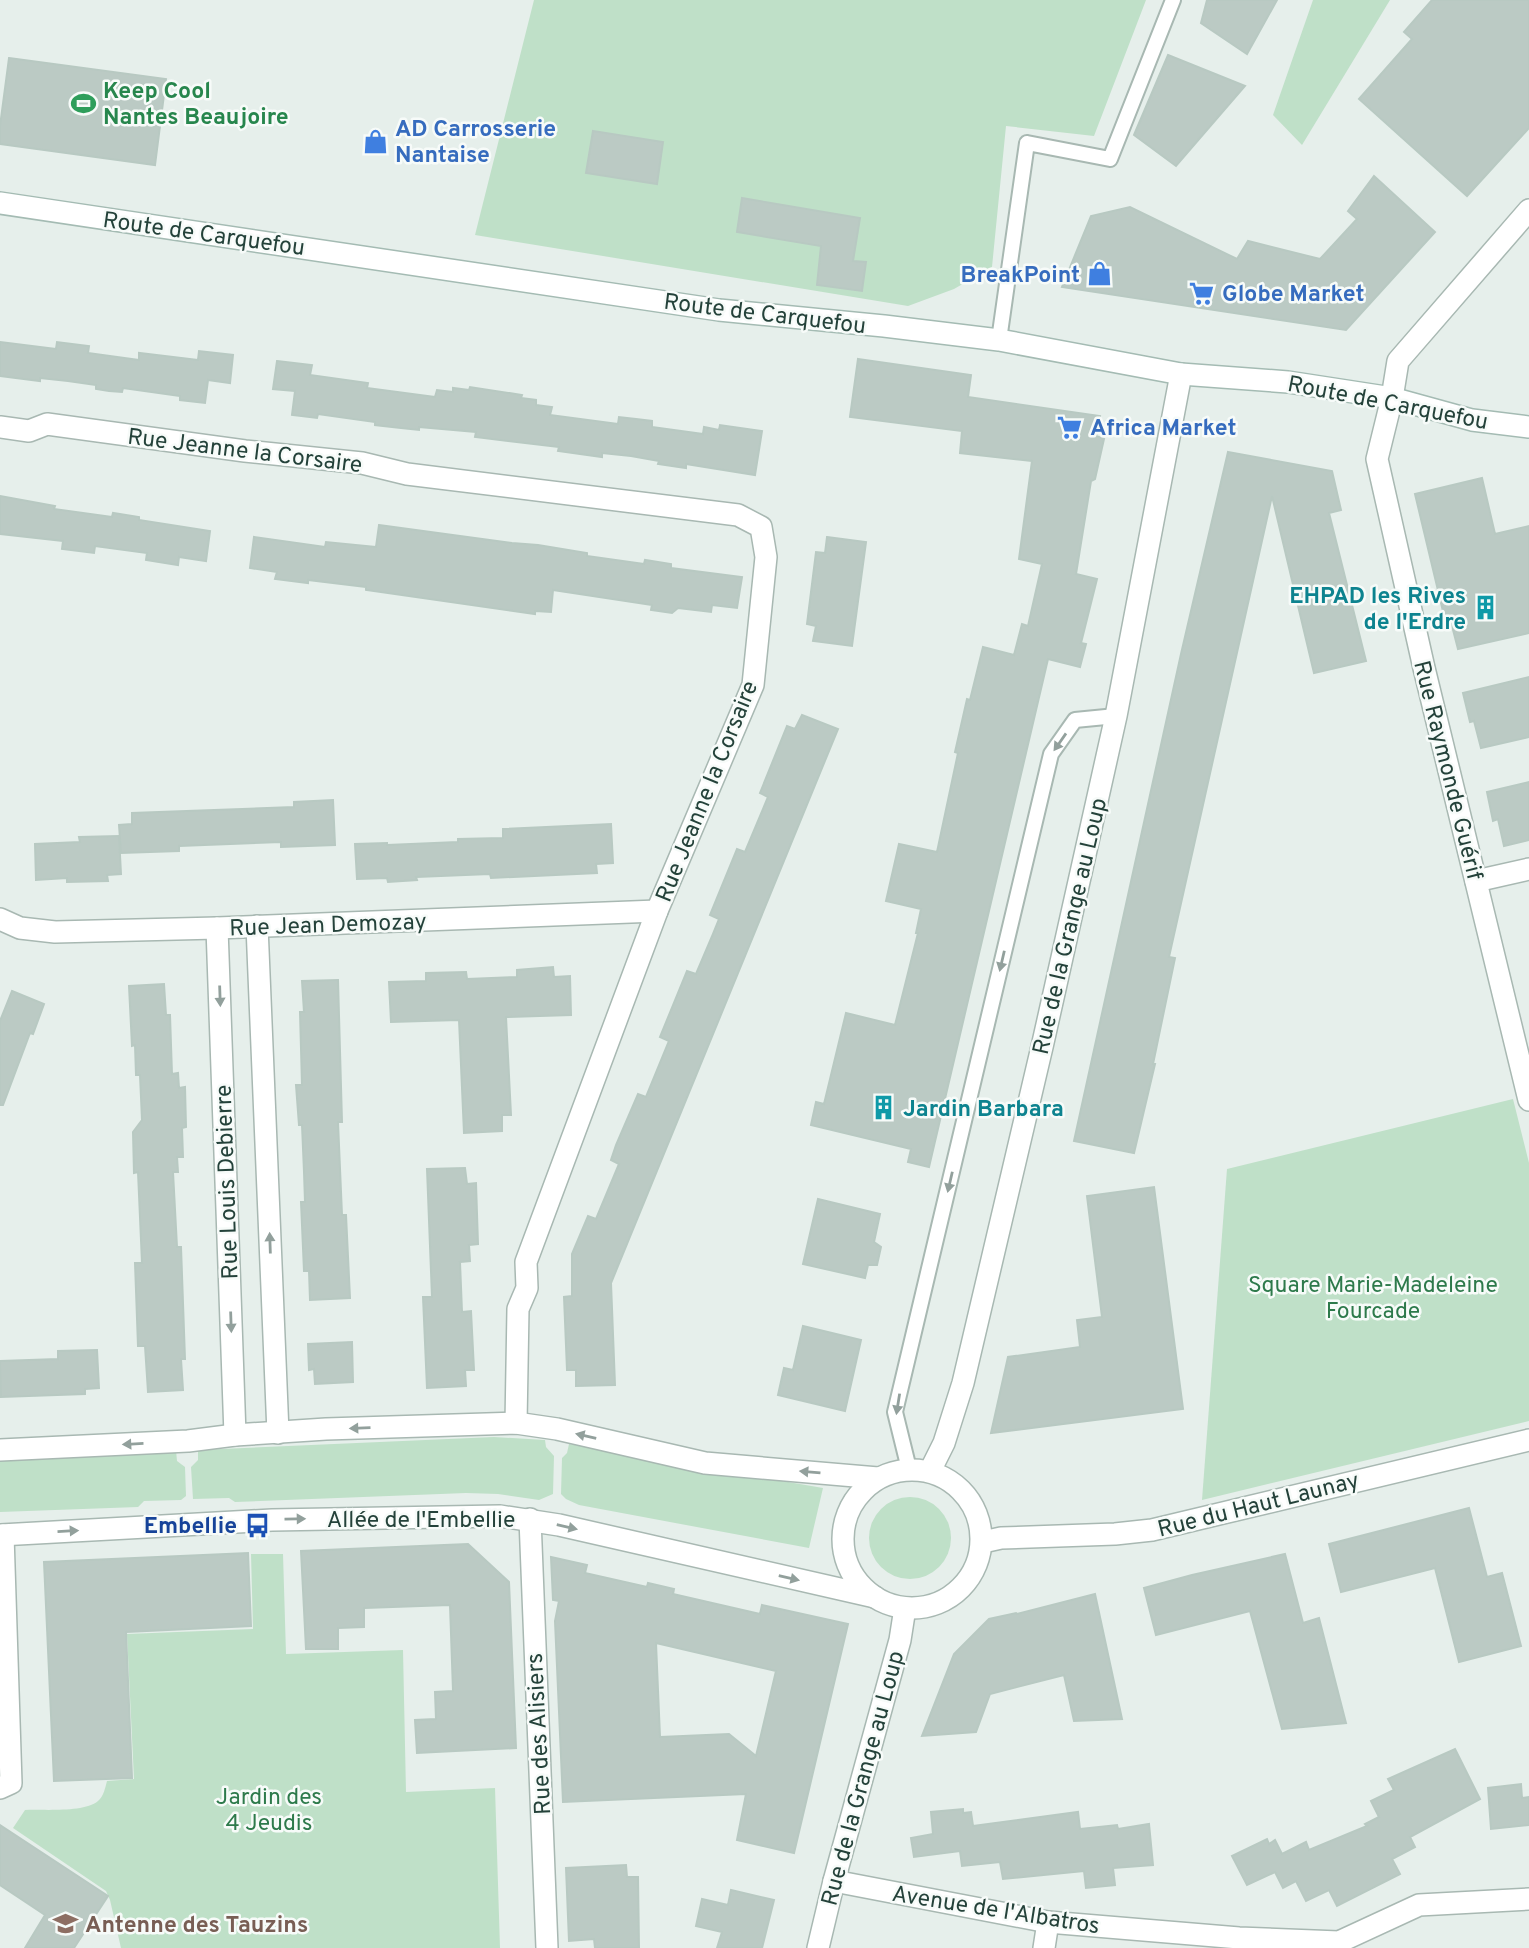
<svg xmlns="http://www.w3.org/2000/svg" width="1529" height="1948" viewBox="0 0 1529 1948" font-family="Overpass,sans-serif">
<rect width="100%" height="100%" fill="#e6efeb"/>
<g fill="#bfe0c8">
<polygon points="534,0 1146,0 1094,136 1006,126 992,267 954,289 908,306 475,235"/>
<polygon points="1313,0 1390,0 1302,145 1273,115"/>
<polygon points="1513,1099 1529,1163 1529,1421 1202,1500 1227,1169"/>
<polygon points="494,1437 545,1440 546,1447 554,1456 553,1494 539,1500 498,1494 466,1493 235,1502 229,1498 193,1499 191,1467 198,1460 198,1450"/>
<polygon points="569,1444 823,1488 809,1548 579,1505 566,1499 561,1494 562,1458 567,1453"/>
<polygon points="176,1450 177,1461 185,1467 186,1496 181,1500 144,1501 138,1507 0,1512 0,1457"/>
<circle cx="910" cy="1538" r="41"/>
<path d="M251 1554H283L286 1654 403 1650 406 1792 495 1788 500 1948H121L110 1900 106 1891 13 1828 25 1810C43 1809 84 1813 98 1801 104 1796 105 1788 107 1781L134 1779 127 1634 253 1629Z"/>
</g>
<g fill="#bbcac4" stroke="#b8c9c2" stroke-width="2" fill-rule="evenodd">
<polygon points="1207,0 1277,0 1247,54 1201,23"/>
<polygon points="1432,0 1529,0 1529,128 1467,196 1359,99 1412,39 1404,32"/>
<polygon points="1168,55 1245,86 1176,166 1134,135"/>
<polygon points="9,58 166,79 155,165 0,144 0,126"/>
<polygon points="593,131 663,142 657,184 586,173"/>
<polygon points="1374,176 1435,232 1346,330 1062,287 1091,216 1130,207 1237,259 1248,241 1320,259 1357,219 1348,211"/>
<polygon points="742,198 860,218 853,261 866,262 862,291 817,285 821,246 737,232"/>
<polygon points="0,342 56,349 57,342 89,346 88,353 139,360 139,353 198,360 199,351 233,355 230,383 208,380 205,403 180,400 180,396 123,388 122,392 109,391 96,389 96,385 68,381 40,378 40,381 0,376"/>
<polygon points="858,359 971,375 968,397 1100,416 1096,436 1104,439 1095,479 1091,481 1076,574 1097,579 1081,643 1086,644 1080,667 1048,659 929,1167 908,1162 911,1149 811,1125 816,1102 824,1104 846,1013 895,1025 918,933 916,933 921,909 886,901 899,844 937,852 958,753 955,752 967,699 970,700 983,647 1014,655 1022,624 1028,626 1042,564 1019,559 1032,461 960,453 962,431 850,417"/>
<polygon points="277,361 312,365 310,375 368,383 367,388 435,397 437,390 453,392 453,388 469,390 470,387 522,395 521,398 536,400 536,405 552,407 550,415 618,424 619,417 636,419 652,421 652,427 703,434 704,427 719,430 720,425 762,431 755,475 686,464 686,468 658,464 659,461 631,456 602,453 602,457 558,451 559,447 475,437 476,432 419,427 419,430 401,428 375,425 375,422 318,414 317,418 292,415 295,391 273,389"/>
<polygon points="1228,452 1332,471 1341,510 1329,513 1366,661 1314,673 1272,496 1169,957 1175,958 1153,1064 1155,1064 1134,1153 1074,1141 1181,654"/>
<polygon points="1482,478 1495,534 1529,526 1529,633 1458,649 1451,622 1446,624 1415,494"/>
<polygon points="0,496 55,506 54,509 112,517 113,513 139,517 139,520 210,531 206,561 179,557 178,565 146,560 147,553 95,546 94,553 62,549 63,541 0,534"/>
<polygon points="379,525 512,543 538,545 587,553 587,556 644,564 645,560 671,564 671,568 742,577 737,608 712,605 711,612 678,608 672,613 651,610 652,605 553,590 551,612 535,611 535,614 366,590 366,587 308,580 308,583 275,579 277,572 250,568 254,537 325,547 326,542 376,547"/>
<polygon points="827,537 866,542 852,646 813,641 816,626 807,624 816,552 825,553"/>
<polygon points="1529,677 1529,737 1481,748 1474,721 1470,722 1463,693"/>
<polygon points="802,715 838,729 611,1283 615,1385 576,1386 576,1370 567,1370 564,1297 572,1296 572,1254 588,1216 596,1219 619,1164 611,1160 616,1145 638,1094 646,1097 669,1041 660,1037 687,971 696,974 713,934 719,919 710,915 737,849 745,852 768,797 760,793 787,726 795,729"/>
<polygon points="1529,782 1529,840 1504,846 1498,819 1493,821 1487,792"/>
<polygon points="333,800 335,845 281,847 281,842 179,846 179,851 121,853 119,825 132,824 132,813 294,807 294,802"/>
<polygon points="611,824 613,863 596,864 597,873 491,878 490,874 416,877 417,880 388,882 387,878 357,879 355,844 387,843 387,845 458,842 458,839 503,838 503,829"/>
<polygon points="119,836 121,874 107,875 108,881 67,882 67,878 36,880 35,844 80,842 79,837"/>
<polygon points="553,967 554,977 570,976 571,1015 506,1017 511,1115 502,1115 502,1131 464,1133 459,1020 391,1022 389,982 426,981 426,973 466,972 467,979 517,977 517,970"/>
<polygon points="338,980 342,1122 338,1122 342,1215 346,1215 350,1298 310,1300 309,1271 304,1271 301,1202 305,1202 304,1172 302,1125 299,1125 296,1085 302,1085 300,1012 304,1012 302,981"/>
<polygon points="164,984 166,1015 170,1015 172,1074 178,1073 179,1088 185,1087 186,1127 182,1128 183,1157 177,1157 178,1172 173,1172 177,1247 181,1247 185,1359 181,1359 183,1390 148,1392 145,1346 138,1346 135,1263 142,1263 138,1172 134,1173 133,1132 142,1120 140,1075 136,1075 135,1045 132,1046 129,986"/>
<polygon points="12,991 44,1004 33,1034 30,1033 3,1105 0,1105 0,1021"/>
<polygon points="465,1168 467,1184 476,1183 478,1244 469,1245 470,1261 460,1262 462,1312 471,1311 474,1370 465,1370 466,1386 427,1388 423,1297 432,1297 427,1169"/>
<polygon points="1154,1187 1183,1409 991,1433 1008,1357 1080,1347 1077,1320 1102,1317 1087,1196"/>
<polygon points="818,1199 880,1214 874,1242 881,1247 877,1265 868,1265 865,1278 803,1264"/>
<polygon points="803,1326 861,1340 845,1411 778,1395 784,1368 793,1370"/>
<polygon points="352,1342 353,1382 315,1384 314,1369 309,1370 308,1344"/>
<polygon points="97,1350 99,1388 85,1389 85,1394 1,1397 0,1361 58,1359 58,1351"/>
<polygon points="1469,1508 1487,1577 1502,1573 1521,1646 1459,1662 1435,1568 1341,1592 1329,1544"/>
<polygon points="468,1544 509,1582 516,1748 417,1753 415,1720 436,1719 435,1692 453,1691 450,1605 364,1608 364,1627 338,1628 338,1649 306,1649 301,1551"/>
<polygon points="248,1553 251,1626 126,1632 132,1778 54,1781 44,1562"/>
<polygon points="1285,1554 1303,1623 1319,1618 1346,1723 1282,1729 1250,1611 1156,1635 1144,1588 1192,1575"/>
<path d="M551 1557 587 1565 585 1573 647 1587 648 1583 674 1589 673 1594 760 1614 762 1605 848 1624 794 1853 737 1840 746 1794 563 1802 555 1621 559 1601 553 1600ZM656 1643 776 1671 756 1756 729 1734 660 1737Z"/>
<polygon points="1095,1594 1122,1719 1074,1721 1064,1675 990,1694 976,1732 922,1736 954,1654 989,1619 1016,1613 1017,1614"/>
<polygon points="1455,1749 1480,1799 1410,1837 1415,1847 1392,1859 1400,1874 1337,1906 1329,1890 1306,1901 1296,1881 1283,1888 1275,1872 1247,1885 1232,1856 1267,1839 1269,1844 1275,1840 1282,1854 1306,1842 1309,1850 1367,1826 1365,1824 1379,1817 1371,1801 1394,1790 1388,1779"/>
<polygon points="1521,1784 1522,1798 1529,1797 1529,1825 1491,1829 1488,1788"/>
<polygon points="963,1809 963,1813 971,1812 973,1826 1078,1812 1080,1829 1117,1825 1118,1829 1149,1824 1153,1865 1113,1868 1115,1885 1086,1888 1084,1871 1003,1879 1000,1862 962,1866 960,1851 914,1857 911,1838 933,1834 931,1812"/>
<polygon points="0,1825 108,1896 74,1948 25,1948 45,1915 0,1885"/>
<polygon points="626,1865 627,1877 638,1877 639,1948 595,1948 594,1939 569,1941 566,1868"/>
<polygon points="731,1890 774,1900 762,1948 717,1948 722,1932 696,1926 702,1899 728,1905"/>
</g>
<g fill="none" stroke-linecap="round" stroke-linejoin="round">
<defs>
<g id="lane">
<polyline points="999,340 1027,143 1110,159 1173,0"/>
<polyline points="909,1469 895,1412 1051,754 1075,720 1116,716"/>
</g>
<g id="street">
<polyline points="1529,210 1398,361 1392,398 1377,459 1424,668 1529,1100"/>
<polyline points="0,427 29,431 47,424 245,451 362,463 407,474 738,515 761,527 766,557 753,685 657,911 526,1262 527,1288 518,1309 516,1423"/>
<polyline points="1476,881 1529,869"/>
<polyline points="0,919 20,928 55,932 217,928 657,911"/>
<polyline points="257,926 278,1433"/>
<polyline points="217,928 235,1435"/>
<polyline points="0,1450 188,1441 235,1435 326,1429 516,1423 557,1429 705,1463 878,1478"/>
<circle cx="912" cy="1539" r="69"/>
<polyline points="930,1471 944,1443 963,1383 1042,1047 1116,716 1181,374"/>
<polyline points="530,1519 547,1948"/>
<polyline points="0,1535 272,1520 500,1516 559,1525 875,1597"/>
<polyline points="983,1542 1001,1538 1115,1534 1152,1530 1529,1440"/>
<polyline points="0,1788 11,1783 3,1535"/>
<polyline points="834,1881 1048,1922 1239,1938 1339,1942 1419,1905 1529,1899"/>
<polyline points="818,1948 834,1881 900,1640 905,1608"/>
<polyline points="1044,1948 1048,1922"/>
</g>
<polyline id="secondary" points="0,203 719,310 884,326 999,340 1181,374 1288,382 1392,398 1472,420 1529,427"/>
</defs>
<use href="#lane" stroke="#a8b8b2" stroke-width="18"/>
<use href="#street" stroke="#a8b8b2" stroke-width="24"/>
<use href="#secondary" stroke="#a4bbb3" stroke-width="24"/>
<use href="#lane" stroke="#fff" stroke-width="14"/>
<use href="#street" stroke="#fff" stroke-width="21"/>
<use href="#secondary" stroke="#fff" stroke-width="21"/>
</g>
<defs><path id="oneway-solid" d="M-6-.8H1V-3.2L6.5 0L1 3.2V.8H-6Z" transform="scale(1.75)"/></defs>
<g fill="#92a09c">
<use href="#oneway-solid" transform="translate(1060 742) rotate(125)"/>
<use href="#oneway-solid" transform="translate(1002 961) rotate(103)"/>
<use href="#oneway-solid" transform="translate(220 996) rotate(88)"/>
<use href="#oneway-solid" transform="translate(950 1182) rotate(103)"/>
<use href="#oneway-solid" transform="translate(270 1243) rotate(-92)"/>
<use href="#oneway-solid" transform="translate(231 1322) rotate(88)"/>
<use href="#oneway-solid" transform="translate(898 1404) rotate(99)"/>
<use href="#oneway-solid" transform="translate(360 1428) rotate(178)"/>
<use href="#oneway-solid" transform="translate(586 1436) rotate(-167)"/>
<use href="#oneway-solid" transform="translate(133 1444) rotate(177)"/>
<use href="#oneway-solid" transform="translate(810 1472) rotate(-175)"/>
<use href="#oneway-solid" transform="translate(295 1519) rotate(-1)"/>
<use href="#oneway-solid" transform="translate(567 1527) rotate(13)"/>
<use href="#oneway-solid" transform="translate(68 1531) rotate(-3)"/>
<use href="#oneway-solid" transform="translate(789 1578) rotate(13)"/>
</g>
<defs>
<symbol id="stadium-bare" viewBox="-9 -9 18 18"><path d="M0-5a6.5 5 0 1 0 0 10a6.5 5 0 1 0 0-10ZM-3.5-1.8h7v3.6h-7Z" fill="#2e9e5b" stroke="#f7fbf9" stroke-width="2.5" paint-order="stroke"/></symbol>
<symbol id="shop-bare" viewBox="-9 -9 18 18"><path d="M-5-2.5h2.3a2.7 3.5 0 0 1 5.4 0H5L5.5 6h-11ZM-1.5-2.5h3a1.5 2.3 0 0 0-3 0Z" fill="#3f7fe0" stroke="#f7fbf9" stroke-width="2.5" paint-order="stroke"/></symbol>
<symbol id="supermarket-bare" viewBox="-9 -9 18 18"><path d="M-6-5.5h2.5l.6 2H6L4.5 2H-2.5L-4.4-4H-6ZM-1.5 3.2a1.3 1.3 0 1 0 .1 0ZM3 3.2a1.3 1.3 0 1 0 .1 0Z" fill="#3f7fe0" stroke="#f7fbf9" stroke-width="2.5" paint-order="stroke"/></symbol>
<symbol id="building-bare" viewBox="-9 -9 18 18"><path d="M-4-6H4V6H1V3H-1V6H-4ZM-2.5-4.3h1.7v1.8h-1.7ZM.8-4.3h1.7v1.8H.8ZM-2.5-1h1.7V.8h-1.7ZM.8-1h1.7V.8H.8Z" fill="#0f9aa8" stroke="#f7fbf9" stroke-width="2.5" paint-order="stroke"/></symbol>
<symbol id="bus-bare" viewBox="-9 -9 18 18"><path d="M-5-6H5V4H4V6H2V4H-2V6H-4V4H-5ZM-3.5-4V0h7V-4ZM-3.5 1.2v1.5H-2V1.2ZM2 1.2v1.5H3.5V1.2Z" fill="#1a4fb4" stroke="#f7fbf9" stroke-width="2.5" paint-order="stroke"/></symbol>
<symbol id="school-bare" viewBox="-9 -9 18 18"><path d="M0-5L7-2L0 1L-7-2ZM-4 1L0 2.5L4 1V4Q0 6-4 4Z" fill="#8d6e63" stroke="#f7fbf9" stroke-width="2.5" paint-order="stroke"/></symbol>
</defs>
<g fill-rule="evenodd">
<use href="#stadium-bare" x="66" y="86" width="35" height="35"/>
<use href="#shop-bare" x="358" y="124" width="35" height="35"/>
<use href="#shop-bare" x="1082" y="256" width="35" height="35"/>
<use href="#supermarket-bare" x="1184" y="276" width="35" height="35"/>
<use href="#supermarket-bare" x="1052" y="410" width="35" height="35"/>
<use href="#building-bare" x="1468" y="590" width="35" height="35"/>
<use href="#building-bare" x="866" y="1090" width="35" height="35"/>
<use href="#bus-bare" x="240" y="1508" width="35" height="35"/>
<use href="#school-bare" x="48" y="1906" width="35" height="35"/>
</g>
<g text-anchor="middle" stroke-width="5" stroke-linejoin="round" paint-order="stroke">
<g font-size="23" font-weight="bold" fill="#27864d" stroke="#f7fbf9" text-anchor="start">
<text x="103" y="98">Keep Cool<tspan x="103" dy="26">Nantes Beaujoire</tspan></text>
</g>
<g font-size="23" font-weight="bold" fill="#366cbe" stroke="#f7fbf9" text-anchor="start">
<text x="395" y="136">AD Carrosserie<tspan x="395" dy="26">Nantaise</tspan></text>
<text x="1080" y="282" text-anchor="end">BreakPoint</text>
<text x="1222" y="301">Globe Market</text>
<text x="1090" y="435">Africa Market</text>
</g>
<g font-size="23" fill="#24423a" stroke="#f7fbf9">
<text transform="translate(204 233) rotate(8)" y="8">Route de Carquefou</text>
<text transform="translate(765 313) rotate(7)" y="8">Route de Carquefou</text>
<text transform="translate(1388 402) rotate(11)" y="8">Route de Carquefou</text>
<text transform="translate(245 450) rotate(7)" y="8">Rue Jeanne la Corsaire</text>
<text transform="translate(1449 770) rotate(76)" y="8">Rue Raymonde Guérif</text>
<text transform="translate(706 791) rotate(-68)" y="8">Rue Jeanne la Corsaire</text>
<text transform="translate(328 924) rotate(-2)" y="8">Rue Jean Demozay</text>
<text transform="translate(1069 926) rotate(-77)" y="8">Rue de la Grange au Loup</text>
<text transform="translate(226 1182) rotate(-92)" y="8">Rue Louis Debierre</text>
<text transform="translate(1258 1504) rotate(-14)" y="8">Rue du Haut Launay</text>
<text x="421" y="1527">Allée de l'Embellie</text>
<text transform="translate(538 1734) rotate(-93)" y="8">Rue des Alisiers</text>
<text transform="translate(862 1778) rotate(-75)" y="8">Rue de la Grange au Loup</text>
<text transform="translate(996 1909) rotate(9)" y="8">Avenue de l'Albatros</text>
</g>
<g font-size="23" font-weight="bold" fill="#0d838f" stroke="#f7fbf9" text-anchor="end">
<text x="1466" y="603">EHPAD les Rives<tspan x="1466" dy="26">de l'Erdre</tspan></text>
<text x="903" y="1116" text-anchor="start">Jardin Barbara</text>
</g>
<g font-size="23" fill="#2d7a4b" stroke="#f7fbf9">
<text x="1373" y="1292">Square Marie-Madeleine<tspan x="1373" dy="26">Fourcade</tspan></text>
<text x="269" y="1804">Jardin des<tspan x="269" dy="26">4 Jeudis</tspan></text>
</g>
<g font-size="23" font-weight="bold" fill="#164399" stroke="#f7fbf9" text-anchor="end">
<text x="237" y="1533">Embellie</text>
</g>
<g font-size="23" font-weight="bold" fill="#785e54" stroke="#f7fbf9" text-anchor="start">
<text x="85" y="1932">Antenne des Tauzins</text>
</g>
</g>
</svg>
